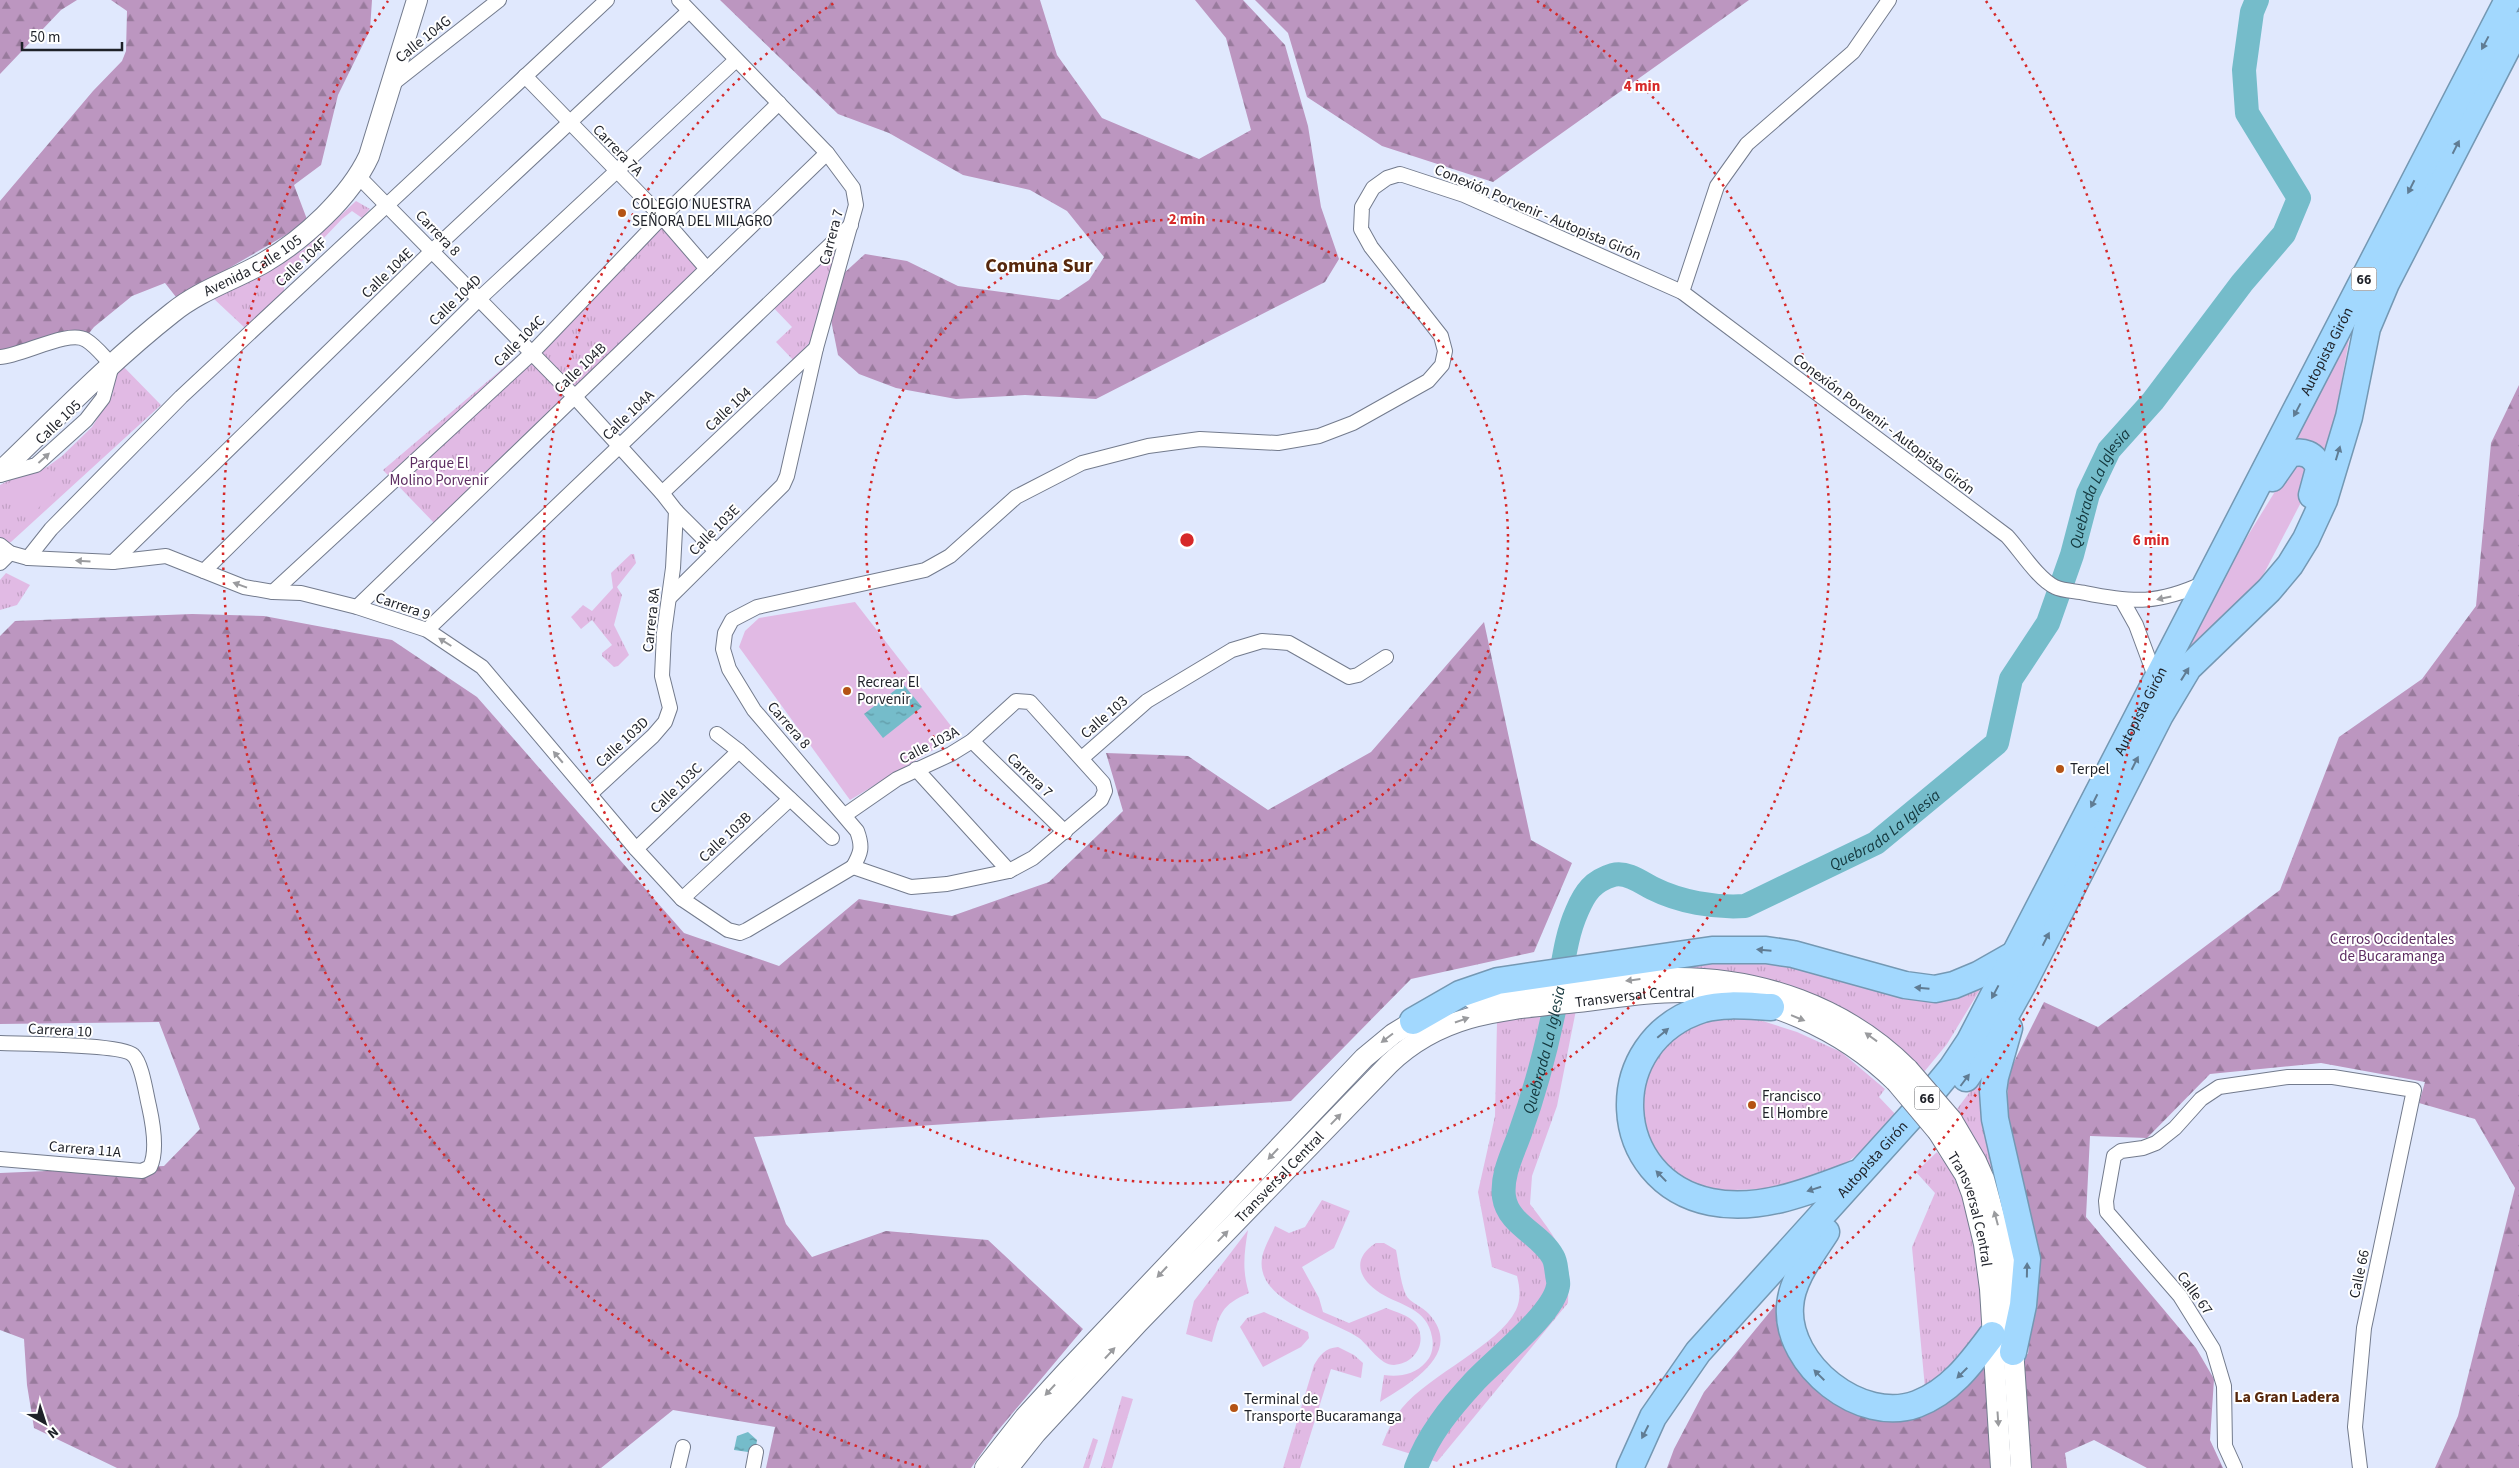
<svg xmlns="http://www.w3.org/2000/svg" width="2519" height="1468" viewBox="0 0 2519 1468" font-family="'Source Sans 3',sans-serif">
<defs>
<pattern id="grass-tufts" width="24" height="20" patternUnits="userSpaceOnUse" patternTransform="scale(1.25)"><rect width="24" height="20" fill="#e1bae4"/><path d="M3 7l-1-3M5 7V3M7 7l1-3M15 17l-1-3M17 17v-4M19 17l1-3" fill="none" stroke="#c1a0c4"/></pattern>
<pattern id="forest-firs" width="22" height="20" patternUnits="userSpaceOnUse" patternTransform="scale(1.25)"><rect width="22" height="20" fill="#bc96c0"/><path d="M5 1l3.5 6h-7zM16 11l3.5 6h-7z" fill="#987a9c"/></pattern>
<pattern id="water-ripples" width="26" height="14" patternUnits="userSpaceOnUse" patternTransform="scale(1.25)"><rect width="26" height="14" fill="#75bcca"/><path d="M2 4q2-2 4 0t4 0M15 11q2-2 4 0t4 0" fill="none" stroke="#5f98a4"/></pattern>
</defs>
<rect width="100%" height="100%" fill="#e0e8fd"/>
<g fill="url(#grass-tufts)">
<polygon points="356,201 370,209 362,218 352,211 342,219 284,280 284,293 245,328 213,298 303,250"/>
<polygon points="661,217 706,270 437,526 383,470 528,347"/>
<polygon points="842,230 822,317 810,342 794,361 776,342 792,327 769,303"/>
<polygon points="119,362 161,405 11,542 4,544 0,541 0,485 23,473 47,467 62,456 92,427 113,393 111,385"/>
<polygon points="631,554 634,554 636,563 617,587 622,595 614,625 629,655 618,666 614,667 602,656 602,653 612,645 592,620 581,629 571,617 583,605 592,611 613,588 611,573"/>
<polygon points="6,573 30,585 17,605 0,610 0,580"/>
<polygon points="1744,956 1984,983 1947,1044 1924,1072 1897,1045 1870,1025 1659,971"/>
<path d="M1576 1010 1557 1106 1532 1176 1530 1204C1558 1241 1570 1255 1568 1303L1437 1462 1382 1445C1387 1432 1393 1419 1402 1408 1430 1374 1498 1346 1516 1310 1521 1299 1520 1288 1517 1276L1492 1267 1478 1192 1495 1116 1497 1021Z"/>
<polygon points="1750,1017 1797,1032 1841,1052 1885,1089 1879,1097 1897,1116 1865,1149 1846,1163 1781,1188 1711,1191 1683,1183 1654,1151 1643,1127 1642,1084 1651,1063 1667,1042 1688,1028 1713,1018"/>
<polygon points="1984,1073 2013,1228 1987,1165 1957,1109"/>
<polygon points="1937,1152 1952,1173 1961,1193 1979,1250 1983,1330 1970,1350 1925,1388 1912,1247 1935,1193 1916,1172"/>
<path d="M1322 1200 1350 1211 1334 1248 1302 1267 1319 1298 1323 1312 1349 1323 1386 1308C1396 1312 1409 1315 1416 1324 1428 1342 1415 1364 1394 1365 1380 1365 1369 1346 1359 1338 1331 1319 1255 1302 1262 1258 1264 1247 1271 1236 1275 1226L1289 1233 1305 1227Z"/>
<path d="M1248 1230C1244 1253 1242 1271 1249 1293 1221 1305 1220 1313 1212 1342L1186 1334 1194 1301Z"/>
<path d="M1376 1243H1384L1396 1250C1399 1264 1400 1282 1406 1295 1409 1302 1423 1307 1429 1314 1465 1354 1408 1384 1380 1402L1384 1375C1399 1377 1415 1375 1426 1362 1432 1356 1434 1346 1432 1337 1427 1308 1401 1306 1380 1293 1357 1278 1352 1258 1376 1243Z"/>
<polygon points="1264,1312 1308,1332 1309,1338 1301,1347 1263,1367 1240,1327 1247,1318"/>
<path d="M1338 1347 1354 1355 1363 1363 1361 1378 1331 1369 1300 1468H1283L1314 1365C1320 1355 1325 1348 1338 1347Z"/>
<polygon points="1122,1396 1133,1399 1112,1468 1101,1468"/>
<polygon points="1093,1438 1098,1440 1089,1468 1083,1468"/>
</g>
<g fill="url(#forest-firs)">
<polygon points="0,0 77,0 61,10 0,74"/>
<polygon points="111,0 372,0 370,30 338,95 321,165 294,185 308,222 219,274 176,297 165,283 132,296 94,327 86,337 0,355 0,201 93,91 122,61 126,51 127,11"/>
<polygon points="720,0 1040,0 1057,55 1102,118 1199,159 1251,130 1226,38 1195,0 1243,0 1285,45 1308,126 1321,207 1339,259 1325,282 1096,399 1025,395 956,399 896,388 859,374 838,355 831,320 843,274 865,254 907,261 958,286 1059,300 1089,280 1104,257 1067,211 1030,190 963,175 889,133 838,114"/>
<polygon points="1255,0 1749,0 1493,182 1382,146 1307,97 1288,33"/>
<polygon points="2519,385 2519,1468 2435,1468 2458,1416 2515,1188 2475,1119 2419,1103 2425,1082 2321,1063 2210,1074 2147,1138 2090,1136 2086,1217 2196,1348 2214,1379 2210,1440 2223,1468 2147,1468 2094,1440 2065,1453 2067,1468 1667,1468 1674,1449 1704,1392 1778,1302 1785,1341 1876,1415 1980,1366 2028,1354 2038,1259 2006,1109 2009,1072 2044,1002 2098,1027 2280,890 2339,737 2422,679 2476,606 2491,443"/>
<polygon points="192,614 264,616 392,640 477,697 684,933 779,966 859,899 952,916 1049,882 1123,811 1106,753 1188,756 1268,810 1371,752 1484,622 1531,840 1572,863 1534,952 1411,979 1291,1101 754,1137 786,1224 812,1257 886,1231 988,1240 1083,1329 995,1434 971,1468 766,1468 775,1427 673,1410 601,1468 117,1468 34,1428 27,1385 24,1339 0,1330 0,1173 164,1166 200,1129 159,1022 0,1024 0,636 15,621"/>
</g>
<g fill="#e1bae4">
<polygon points="2350,334 2328,458 2320,446 2306,444 2288,450"/>
<polygon points="2292,464 2311,467 2310,485 2257,587 2177,673 2197,618"/>
<polygon points="49,469 64,485 28,517 0,492 0,488 23,475"/>
<polygon points="855,602 958,735 850,800 739,647 745,631 759,618"/>
</g>
<g fill="url(#water-ripples)">
<polygon points="903,684 922,707 883,738 864,714"/>
<polygon points="748,1432 757,1440 755,1453 734,1450 737,1436"/>
</g>
<g fill="none" stroke-linecap="round" stroke-linejoin="round">
<path stroke="#75bcca" stroke-width="24" id="s1" d="M1416 1468C1428 1435 1450 1408 1474 1382 1495 1359 1553 1315 1558 1286 1559 1282 1557 1277 1557 1274 1556 1269 1556 1262 1553 1257 1541 1234 1508 1225 1504 1197 1501 1175 1513 1153 1520 1133 1536 1089 1548 1042 1557 996 1563 967 1565 938 1577 911 1585 892 1593 881 1613 875 1626 871 1641 882 1652 888 1680 902 1714 908 1745 906L1876 843 1997 743 2011 679 2048 623 2072 555 2088 494 2109 450 2153 401 2242 283 2284 234 2299 198 2247 113 2244 70 2252 12 2257 0"/>
<defs>
<g id="street">
<polyline points="525,76 662,217 707,269"/>
<polyline points="391,85 499,0"/>
<polyline points="359,177 574,396 662,493 676,511 673,568 664,633 662,676 670,708 665,722 653,736 590,794"/>
<polyline points="1682,292 1717,186 1747,144 1853,52 1889,0"/>
<path d="M0 357C22 356 69 329 86 340 96 346 104 357 112 365L103 398 86 420 36 465 0 475"/>
<polyline points="662,493 816,348"/>
<polyline points="676,511 716,551"/>
<polyline points="0,545 10,553 28,558 113,562 166,556 244,587 273,592 301,593 357,607 427,630 482,667 636,849 682,899 728,930 740,933 747,930 853,867"/>
<polyline points="28,558 51,529 181,397 607,0"/>
<polyline points="113,562 432,251 689,11"/>
<polyline points="0,563 10,553"/>
<polyline points="204,571 479,299 736,60"/>
<polyline points="273,592 531,354 662,217 779,103"/>
<polyline points="669,598 783,485 787,476 816,348 856,205 853,188 827,153 679,0"/>
<polyline points="2122,600 2136,625 2156,679"/>
<polyline points="357,607 827,153"/>
<polyline points="427,630 851,225"/>
<polyline points="717,734 739,751 832,838"/>
<polyline points="972,741 1065,832"/>
<polyline points="1082,758 1147,701 1232,650 1262,641 1289,643 1349,677 1358,675 1386,657"/>
<polyline points="916,769 1009,871"/>
<polyline points="845,815 897,779 951,754 972,741 1016,701 1030,702 1103,783 1105,791 1101,800 1033,858 1009,871 947,884 911,887 853,867"/>
<polyline points="636,849 739,751"/>
<path d="M853 867C861 853 863 847 857 831L754 710 729 669 723 649 725 633 732 620 757 607 925 570 950 556 1016 497 1082 463 1148 446 1200 439 1278 443 1319 436 1353 423 1428 381 1442 365 1445 351 1441 336 1371 247 1361 229 1362 207 1373 188 1387 178 1400 174 1464 195 1682 292 2007 536C2020 550 2038 579 2055 587 2063 591 2076 591 2085 593 2134 603 2158 604 2204 583"/>
<polyline points="682,899 790,799"/>
<path d="M0 1043C21 1044 122 1044 133 1055 142 1063 146 1094 149 1106 153 1124 158 1151 150 1167L142 1171 0 1159"/>
<polyline points="678,1468 683,1447"/>
<polyline points="753,1468 756,1452"/>
<polyline points="2235,1468 2225,1446 2224,1386 2213,1349 2180,1296 2107,1212 2106,1201 2114,1156 2121,1151 2143,1148 2156,1143 2175,1128 2201,1099 2219,1087 2288,1077 2333,1077 2414,1090 2364,1328 2355,1427 2360,1468"/>
</g>
<g id="secondary">
<path id="s2" d="M0 472C56 418 111 361 172 313 200 290 234 280 265 262 304 239 350 197 369 156L417 0"/>
<path d="M1473 999C1507 991 1544 990 1579 987 1610 984 1642 978 1673 978 1760 977 1846 1007 1908 1069"/>
<polyline points="1952,1120 1976,1161 1984,1179 2003,1249 2010,1303 2021,1468"/>
<path id="s3" d="M1938 1132 1965 1175 1972 1194 1984 1244 1990 1289 2001 1468"/>
<polyline points="985,1468 1025,1417 1068,1370 1364,1058 1393,1034 1424,1015"/>
<path id="s4" d="M1008 1468 1036 1433 1138 1323 1389 1064C1441 1014 1500 1010 1568 1003 1607 999 1648 991 1688 992 1764 994 1842 1029 1896 1082"/>
</g>
<g id="highway">
<path d="M2272 478 2288 455C2302 449 2315 454 2319 469L2312 495"/>
<path d="M1771 1007C1749 1006 1724 1003 1703 1009 1601 1041 1608 1181 1711 1202 1760 1212 1810 1191 1855 1174"/>
<polyline points="1413,1021 1460,994 1498,981 1712,950 1766,950 1793,954 1905,985 1935,989 1954,985 1978,975 2015,954"/>
<polyline points="2009,1028 1995,1077 1993,1091 1995,1119 2027,1259 2023,1305 2013,1352"/>
<polyline points="1966,1078 1990,1043 2023,984 2160,715 2188,668 2269,590 2290,565 2306,539 2324,500 2349,417 2367,328 2386,283 2519,25"/>
<path d="M1826 1232C1812 1254 1791 1280 1790 1307 1786 1365 1861 1425 1917 1404 1951 1391 1971 1363 1992 1335"/>
<path id="s5" d="M1630 1468 1653 1417 1698 1352 1924 1102 1952 1068 1970 1041 2508 0"/>
</g>
</defs>
<use href="#street" stroke="#737b8d" stroke-width="16"/>
<use href="#secondary" stroke="#737b8d" stroke-width="22"/>
<use href="#highway" stroke="#7498b3" stroke-width="29"/>
<use href="#street" stroke="#fff" stroke-width="14"/>
<use href="#secondary" stroke="#fff" stroke-width="20"/>
<use href="#highway" stroke="#a2d8fe" stroke-width="26"/>
<defs>
<g id="secondary-bridge">
<polyline points="1908,1069 1952,1120"/>
<polyline points="1896,1082 1938,1132"/>
</g>
</defs>
<use href="#secondary-bridge" stroke="#737b8d" stroke-width="22" stroke-linecap="butt"/>
<use href="#secondary-bridge" stroke="#fff" stroke-width="20"/>
</g>
<defs><path id="oneway-solid" d="M-6-.8H1V-3.2L6.5 0L1 3.2V.8H-6Z" transform="scale(1.25)"/></defs>
<g fill="#607c93">
<use href="#oneway-solid" transform="translate(2485 43) rotate(118)"/>
<use href="#oneway-solid" transform="translate(2456 147) rotate(-63)"/>
<use href="#oneway-solid" transform="translate(2411 187) rotate(117)"/>
<use href="#oneway-solid" transform="translate(2297 410) rotate(118)"/>
<use href="#oneway-solid" transform="translate(2338 453) rotate(-73)"/>
<use href="#oneway-solid" transform="translate(2185 674) rotate(-58)"/>
<use href="#oneway-solid" transform="translate(2135 763) rotate(-63)"/>
<use href="#oneway-solid" transform="translate(2094 801) rotate(117)"/>
<use href="#oneway-solid" transform="translate(2046 939) rotate(-63)"/>
<use href="#oneway-solid" transform="translate(1764 950) rotate(-175)"/>
<use href="#oneway-solid" transform="translate(1922 988) rotate(-175)"/>
<use href="#oneway-solid" transform="translate(1995 992) rotate(118)"/>
<use href="#oneway-solid" transform="translate(1663 1033) rotate(-40)"/>
<use href="#oneway-solid" transform="translate(1965 1080) rotate(-53)"/>
<use href="#oneway-solid" transform="translate(1661 1176) rotate(-134)"/>
<use href="#oneway-solid" transform="translate(1814 1189) rotate(162)"/>
<use href="#oneway-solid" transform="translate(2027 1270) rotate(-89)"/>
<use href="#oneway-solid" transform="translate(1962 1373) rotate(135)"/>
<use href="#oneway-solid" transform="translate(1819 1375) rotate(-135)"/>
<use href="#oneway-solid" transform="translate(1645 1432) rotate(117)"/>
</g>
<g fill="#9a9b9e">
<use href="#oneway-solid" transform="translate(44 458) rotate(-42)"/>
<use href="#oneway-solid" transform="translate(83 561) rotate(-177)"/>
<use href="#oneway-solid" transform="translate(240 585) rotate(-160)"/>
<use href="#oneway-solid" transform="translate(2164 598) rotate(168)"/>
<use href="#oneway-solid" transform="translate(445 642) rotate(-148)"/>
<use href="#oneway-solid" transform="translate(558 757) rotate(-130)"/>
<use href="#oneway-solid" transform="translate(1633 980) rotate(173)"/>
<use href="#oneway-solid" transform="translate(1798 1018) rotate(22)"/>
<use href="#oneway-solid" transform="translate(1462 1020) rotate(-19)"/>
<use href="#oneway-solid" transform="translate(1871 1037) rotate(-144)"/>
<use href="#oneway-solid" transform="translate(1387 1038) rotate(143)"/>
<use href="#oneway-solid" transform="translate(1336 1119) rotate(-46)"/>
<use href="#oneway-solid" transform="translate(1273 1154) rotate(133)"/>
<use href="#oneway-solid" transform="translate(1996 1218) rotate(-105)"/>
<use href="#oneway-solid" transform="translate(1223 1236) rotate(-46)"/>
<use href="#oneway-solid" transform="translate(1162 1272) rotate(133)"/>
<use href="#oneway-solid" transform="translate(1110 1353) rotate(-47)"/>
<use href="#oneway-solid" transform="translate(1050 1390) rotate(133)"/>
<use href="#oneway-solid" transform="translate(1998 1419) rotate(86)"/>
</g>
<g fill="none" stroke="#d62828" stroke-width="2.5" stroke-dasharray="2.5 5">
<circle cx="1187" cy="540" r="321"/>
<path d="M1537 1A643 643 0 1 1 837 1"/>
<path d="M921 1467A964 964 0 0 1 388 1M1986 1A964 964 0 0 1 1453 1467"/>
</g>
<g fill="#b45314" stroke="#fff" stroke-width="2">
<circle cx="622" cy="213" r="5"/>
<circle cx="847" cy="691" r="5"/>
<circle cx="2060" cy="769" r="5"/>
<circle cx="1752" cy="1105" r="5"/>
<circle cx="1234" cy="1408" r="5"/>
</g>
<g text-anchor="middle" stroke-width="4" stroke-linejoin="round" paint-order="stroke">
<g fill="#fff" stroke="#626468" stroke-width="1">
<rect x="2351.5" y="267.5" width="25" height="23" rx="4"/>
<rect x="1914.5" y="1086.5" width="25" height="23" rx="4"/>
</g>
<g font-size="14" font-weight="bold" fill="#1e2128">
<text x="2364" y="284">66</text>
<text x="1927" y="1103">66</text>
</g>
<g font-size="15" fill="#1e2128" stroke="#fff">
<text transform="translate(423 39) rotate(-38)" y="5">Calle 104G</text>
<text transform="translate(618 150) rotate(46)" y="5">Carrera 7A</text>
<text transform="translate(1538 212) rotate(23)" y="5">Conexión Porvenir - Autopista Girón</text>
<text transform="translate(438 233) rotate(46)" y="5">Carrera 8</text>
<text transform="translate(831 237) rotate(-75)" y="5">Carrera 7</text>
<text transform="translate(301 262) rotate(-43)" y="5">Calle 104F</text>
<text dy="5" stroke="none"><textPath href="#s2" startOffset="328">Avenida Calle 105</textPath></text>
<text transform="translate(387 273) rotate(-44)" y="5">Calle 104E</text>
<text transform="translate(455 300) rotate(-44)" y="5">Calle 104D</text>
<text transform="translate(519 341) rotate(-45)" y="5">Calle 104C</text>
<text dy="5" stroke="none"><textPath href="#s5" startOffset="1325">Autopista Girón</textPath></text>
<text transform="translate(580 368) rotate(-44)" y="5">Calle 104B</text>
<text transform="translate(728 409) rotate(-43)" y="5">Calle 104</text>
<text transform="translate(628 415) rotate(-44)" y="5">Calle 104A</text>
<text transform="translate(58 422) rotate(-44)" y="5">Calle 105</text>
<text transform="translate(1884 424) rotate(37)" y="5">Conexión Porvenir - Autopista Girón</text>
<text transform="translate(714 530) rotate(-45)" y="5">Calle 103E</text>
<text transform="translate(403 606) rotate(19)" y="5">Carrera 9</text>
<text transform="translate(651 620) rotate(-84)" y="5">Carrera 8A</text>
<text dy="5" stroke="none"><textPath href="#s5" startOffset="920">Autopista Girón</textPath></text>
<text transform="translate(1104 717) rotate(-41)" y="5">Calle 103</text>
<text transform="translate(789 725) rotate(49)" y="5">Carrera 8</text>
<text transform="translate(622 742) rotate(-43)" y="5">Calle 103D</text>
<text transform="translate(929 745) rotate(-27)" y="5">Calle 103A</text>
<text transform="translate(1030 775) rotate(44)" y="5">Carrera 7</text>
<text transform="translate(676 788) rotate(-44)" y="5">Calle 103C</text>
<text transform="translate(725 837) rotate(-43)" y="5">Calle 103B</text>
<text dy="5" stroke="none"><textPath href="#s4" startOffset="816">Transversal Central</textPath></text>
<text transform="translate(60 1030) rotate(3)" y="5">Carrera 10</text>
<text transform="translate(85 1149) rotate(5)" y="5">Carrera 11A</text>
<text dy="5" stroke="none"><textPath href="#s5" startOffset="395">Autopista Girón</textPath></text>
<text dy="5" stroke="none"><textPath href="#s4" startOffset="398">Transversal Central</textPath></text>
<text dy="5" stroke="none"><textPath href="#s3" startOffset="85">Transversal Central</textPath></text>
<text transform="translate(2359 1274) rotate(-78)" y="5">Calle 66</text>
<text transform="translate(2195 1293) rotate(54)" y="5">Calle 67</text>
</g>
<g font-size="15" fill="#1e2128" stroke="#fff" text-anchor="start">
<text x="632" y="209">COLEGIO NUESTRA<tspan x="632" dy="17">SEÑORA DEL MILAGRO</tspan></text>
<text x="857" y="687">Recrear El<tspan x="857" dy="17">Porvenir</tspan></text>
<text x="2070" y="774">Terpel</text>
<text x="1762" y="1101">Francisco<tspan x="1762" dy="17">El Hombre</tspan></text>
<text x="1244" y="1404">Terminal de<tspan x="1244" dy="17">Transporte Bucaramanga</tspan></text>
</g>
<g font-size="15" fill="#5d2d62" stroke="#fff">
<text x="439" y="468">Parque El<tspan x="439" dy="17">Molino Porvenir</tspan></text>
<text x="2392" y="944">Cerros Occidentales<tspan x="2392" dy="17">de Bucaramanga</tspan></text>
</g>
<g font-size="16" font-style="italic" fill="#13363c" stroke="#fff">
<text dy="6" stroke="none"><textPath href="#s1" startOffset="1409">Quebrada La Iglesia</textPath></text>
<text dy="6" stroke="none"><textPath href="#s1" startOffset="989">Quebrada La Iglesia</textPath></text>
<text dy="6" stroke="none"><textPath href="#s1" startOffset="495">Quebrada La Iglesia</textPath></text>
</g>
<g font-size="16" font-weight="bold" fill="#57280c" stroke="#fff">
<text x="2287" y="1402">La Gran Ladera</text>
</g>
<g font-size="20" font-weight="bold" fill="#57280c" stroke="#fff">
<text x="1039" y="272">Comuna Sur</text>
</g>
</g>
<circle cx="1187" cy="540" r="8" fill="#d62828" stroke="#fff" stroke-width="2.5"/>
<g font-size="15" text-anchor="middle" font-weight="bold" fill="#d62828" stroke="#fff" stroke-width="4" stroke-linejoin="round" paint-order="stroke">
<text x="1642" y="91">4 min</text>
<text x="1187" y="224">2 min</text>
<text x="2151" y="545">6 min</text>
</g>
<g transform="translate(45 1423) rotate(141)" stroke="#ffffff" stroke-width="4" paint-order="stroke">
<path d="M0-4L9 19L0 12L-9 19Z" fill="#1e2128"/>
<text y="-8" font-size="14" font-weight="bold" text-anchor="middle" fill="#1e2128">N</text>
</g>
<path d="M22 42v8h100v-8" fill="none" stroke="#1e2128" stroke-width="2.5"/>
<text x="30" y="42" font-size="15" fill="#1e2128" stroke="#ffffff" stroke-width="4" paint-order="stroke">50 m</text>
</svg>
